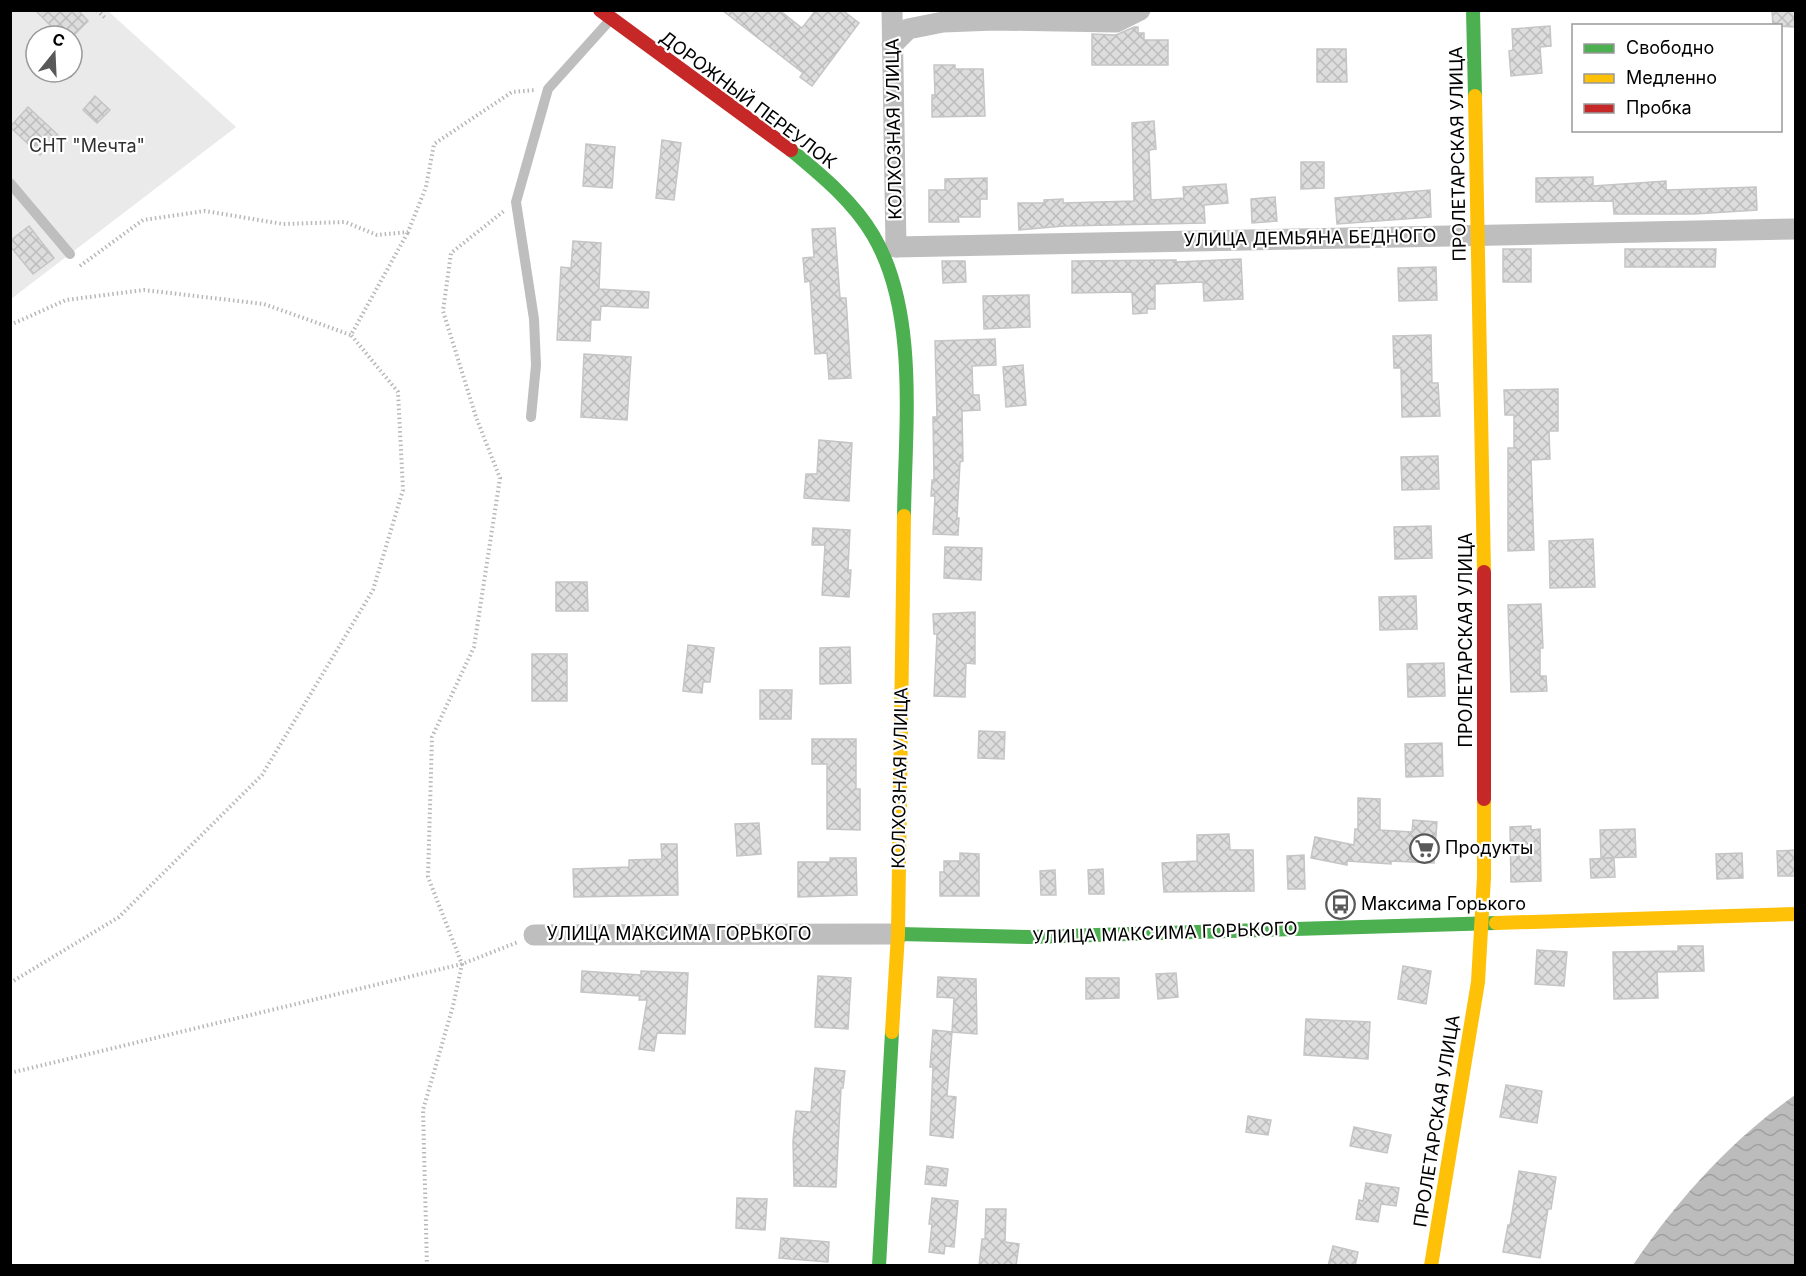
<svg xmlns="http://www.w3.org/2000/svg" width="1806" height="1276" viewBox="0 0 1806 1276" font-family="Inter,sans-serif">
<defs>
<pattern id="water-waves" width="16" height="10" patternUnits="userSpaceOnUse" patternTransform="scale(1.5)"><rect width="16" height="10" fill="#bcbcbc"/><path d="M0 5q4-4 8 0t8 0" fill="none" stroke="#a0a0a0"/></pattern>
<pattern id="building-cross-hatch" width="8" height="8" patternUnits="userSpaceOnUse" patternTransform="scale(1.5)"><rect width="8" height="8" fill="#ddd"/><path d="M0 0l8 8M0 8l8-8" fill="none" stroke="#bcbcbc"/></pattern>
</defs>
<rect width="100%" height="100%" fill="#fff"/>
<path fill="#eaeaea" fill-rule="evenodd" d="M11 11H108L236 127 11 299ZM36 36H72V72H36Z"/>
<path fill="url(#water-waves)" d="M1795 1095V1265H1633C1677 1200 1731 1140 1795 1095Z"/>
<g fill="url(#building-cross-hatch)" stroke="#c5c5c5" stroke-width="1.5">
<polygon points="35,10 78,10 88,21 73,36 61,36"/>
<polygon points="722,10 779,10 802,28 816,10 842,10 859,23 812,86 800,77 803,73"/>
<polygon points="1772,10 1796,10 1796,27 1773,26"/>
<polygon points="1550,26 1551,46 1540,47 1542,73 1511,76 1509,51 1513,50 1512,29"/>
<polygon points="1134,27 1138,27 1138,33 1144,33 1144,40 1168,40 1168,65 1092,65 1092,34 1116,35"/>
<polygon points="1317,49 1346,49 1347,82 1317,82"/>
<polygon points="934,65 955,65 955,69 983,69 985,116 932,117 932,95 935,95"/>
<polygon points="95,96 110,110 97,123 83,110"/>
<polygon points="28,107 58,135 40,155 10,127"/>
<polygon points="1154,121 1156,149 1149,150 1151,200 1184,198 1183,187 1226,184 1228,203 1204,205 1205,223 1064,226 1019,230 1018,203 1044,203 1044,200 1063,199 1063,203 1134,201 1132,123"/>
<polygon points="662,140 681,143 674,200 656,198"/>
<polygon points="586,144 615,147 612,188 583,186"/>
<polygon points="1301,162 1324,162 1324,188 1301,189"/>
<polygon points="1593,177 1593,186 1666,181 1666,190 1756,187 1757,210 1694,214 1614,214 1613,201 1536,202 1536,178"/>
<polygon points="987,178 987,199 980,199 980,217 958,217 959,222 929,222 929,190 945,190 945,179"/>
<polygon points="1430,190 1431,217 1337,224 1335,198"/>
<polygon points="1275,197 1277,221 1252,223 1251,199"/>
<polygon points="29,226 54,258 33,274 10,246 10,241"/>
<polygon points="835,228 840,298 846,298 851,378 829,379 827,353 815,354 810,281 805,282 803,258 814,257 812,229"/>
<polygon points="573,241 601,243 599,289 649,292 648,308 601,306 600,320 591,320 590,341 557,340 561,267 571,268"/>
<rect x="1503" y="249" width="28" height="33"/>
<polygon points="1625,249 1716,249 1715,267 1625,267"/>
<polygon points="1241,259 1243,299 1204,301 1203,282 1155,284 1155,309 1147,309 1147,313 1133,314 1132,292 1072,293 1072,261 1176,260 1176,262"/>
<polygon points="942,261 965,261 966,282 943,283"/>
<polygon points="1436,267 1437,300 1399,301 1398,268"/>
<polygon points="1029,295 1030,327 984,329 983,296"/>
<polygon points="1431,335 1432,383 1438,383 1440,416 1402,417 1401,368 1394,368 1393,336"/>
<polygon points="995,339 996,365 972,366 973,395 979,395 980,410 962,411 963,461 960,462 957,518 959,518 958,535 933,534 935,496 931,496 932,480 934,480 933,417 937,417 935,341"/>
<polygon points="584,354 631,357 627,420 581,417"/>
<polygon points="1023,365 1026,405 1006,407 1003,367"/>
<polygon points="1558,389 1558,431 1549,431 1550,459 1531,460 1534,550 1508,551 1508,448 1514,448 1514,415 1505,415 1504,390"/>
<polygon points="819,440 852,443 849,501 804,498 806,474 817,474"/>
<polygon points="1438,456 1439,489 1402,490 1401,457"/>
<polygon points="1431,526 1432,558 1395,559 1394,527"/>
<polygon points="813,528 850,530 848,570 851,570 849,597 822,595 825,545 812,545"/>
<polygon points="1593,539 1595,587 1550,588 1549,541"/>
<polygon points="945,547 982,548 981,580 944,578"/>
<polygon points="556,582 587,582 588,611 556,611"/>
<polygon points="1416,596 1417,629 1380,630 1379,597"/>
<polygon points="1541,604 1543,648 1540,648 1540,676 1546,676 1547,691 1511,692 1508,605"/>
<polygon points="975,612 975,664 966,663 965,697 934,696 937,634 934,634 933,614"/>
<polygon points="688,645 714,648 710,682 703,682 702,693 683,691"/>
<polygon points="850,647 851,683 820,684 820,648"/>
<rect x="532" y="654" width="35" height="47"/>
<polygon points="1444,663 1445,696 1408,697 1407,664"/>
<polygon points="760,690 792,690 791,719 760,719"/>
<polygon points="979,731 1005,732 1004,759 978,758"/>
<polygon points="812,739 856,739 856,789 860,789 860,830 827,829 827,764 812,764"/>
<polygon points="1442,743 1443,776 1406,777 1405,744"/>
<polygon points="1358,798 1380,799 1380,830 1412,832 1413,820 1437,822 1434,863 1391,861 1391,864 1347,861 1347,865 1311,858 1315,837 1354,845 1355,829 1358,829"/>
<polygon points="759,823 761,854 737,856 735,824"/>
<polygon points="1531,826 1531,830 1540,829 1541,881 1511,882 1510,827"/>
<polygon points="1635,829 1636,857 1601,858 1600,830"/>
<polygon points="1229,834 1230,850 1253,850 1254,891 1164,892 1162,863 1197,861 1197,835"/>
<polygon points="661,844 677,844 678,895 574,897 573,869 629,867 629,860 662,859"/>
<polygon points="1796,850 1796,876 1778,876 1777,851"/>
<polygon points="960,853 979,854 979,896 940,896 940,872 944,872 944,861 960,861"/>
<polygon points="1742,853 1743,878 1717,879 1716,854"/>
<polygon points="1304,855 1305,889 1288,889 1287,856"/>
<polygon points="830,858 856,858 857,895 798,897 798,862 830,862"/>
<polygon points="1614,858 1615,877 1591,878 1590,859"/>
<polygon points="1103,869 1104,894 1089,894 1088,870"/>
<polygon points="1055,870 1056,895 1041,895 1040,871"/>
<polygon points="1678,946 1703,946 1704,971 1657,972 1658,998 1614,999 1613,952 1678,951"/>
<polygon points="1537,950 1567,952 1564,986 1535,984"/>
<polygon points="1403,966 1431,971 1426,1004 1398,999"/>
<polygon points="582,971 641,975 641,971 688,973 685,1034 657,1033 654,1051 639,1049 647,1000 639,1000 640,996 581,992"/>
<polygon points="1176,973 1178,997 1158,999 1156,974"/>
<polygon points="818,976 851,978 848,1029 815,1027"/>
<polygon points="938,977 976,979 977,1034 952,1032 954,998 937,997"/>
<polygon points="1086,978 1119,978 1119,998 1086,999"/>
<polygon points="1306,1019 1370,1022 1368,1059 1304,1055"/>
<polygon points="933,1030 952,1032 947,1096 956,1097 953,1138 930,1135 933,1067 930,1067"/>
<polygon points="815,1068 845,1071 843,1088 841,1088 836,1187 794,1186 793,1141 796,1111 811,1112"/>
<polygon points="1506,1085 1542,1091 1537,1123 1500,1117"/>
<polygon points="1248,1116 1271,1120 1268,1135 1246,1132"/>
<polygon points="1354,1127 1391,1135 1387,1153 1350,1146"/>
<polygon points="927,1166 948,1169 946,1186 925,1184"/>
<polygon points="1519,1171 1556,1177 1551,1209 1548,1209 1540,1258 1503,1252 1508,1225 1510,1225"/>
<polygon points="1366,1183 1399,1188 1396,1206 1381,1204 1378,1222 1356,1219 1359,1200 1363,1201"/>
<polygon points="737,1198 767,1199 765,1230 736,1228"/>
<polygon points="932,1198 958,1201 954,1247 945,1246 944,1254 929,1252 932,1224 929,1224"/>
<polygon points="986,1209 1006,1209 1005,1242 1019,1244 1016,1266 979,1266 982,1239 985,1239"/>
<polygon points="781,1238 829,1242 828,1262 779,1258"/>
<polygon points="1333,1246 1358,1252 1355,1266 1328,1266"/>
</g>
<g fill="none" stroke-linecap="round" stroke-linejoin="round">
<g stroke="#b8b8b8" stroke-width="4" stroke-dasharray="1.5 3" stroke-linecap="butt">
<polyline points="97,10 106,19"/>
<polyline points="80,266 143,220 205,211 283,224 345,222 377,235 408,232 426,187 434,144 512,92 535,90"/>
<polyline points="10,325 66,300 144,290 264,304 351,335"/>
<polyline points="10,983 119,917 262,775 373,590 403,490 398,392 351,335 408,232"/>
<polyline points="10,1073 462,964 518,942"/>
<polyline points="427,1266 423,1110 453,1006 462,964 428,877 432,737 474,647 500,478 476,417 443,311 451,253 504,211"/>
</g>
<g stroke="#bebebe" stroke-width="10">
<polyline points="10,183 70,254"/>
<polyline points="531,417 536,365 534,319 516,202 548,89 611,19"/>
</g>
<g stroke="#bebebe" stroke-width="21">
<polyline points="892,10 896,247"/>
<polyline points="892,45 908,29 943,22 995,20 1116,22 1140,10"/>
<polyline points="896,247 1796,229"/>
<polyline points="534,935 898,934"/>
</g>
<g stroke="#4caf50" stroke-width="14">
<polyline points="1473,10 1475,96"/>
<path d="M791 150C821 175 853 201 873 235 919 312 905 428 904 516"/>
<polyline points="898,934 1029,937 1496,923"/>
<polyline points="879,1266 892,1032"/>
</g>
<g stroke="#ffc107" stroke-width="14">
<polyline points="1475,96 1484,572"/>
<polyline points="1496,923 1796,914"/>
<polyline points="892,1032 898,934 904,516"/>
<polyline points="1431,1266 1478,982 1484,877 1484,799"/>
</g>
<g stroke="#c62828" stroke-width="14">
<polyline points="600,10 791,150"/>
<polyline points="1484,572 1484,799"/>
</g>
</g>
<defs>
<symbol id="supermarket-ring" viewBox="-11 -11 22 22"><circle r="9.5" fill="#fff" stroke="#595959" stroke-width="1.5"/><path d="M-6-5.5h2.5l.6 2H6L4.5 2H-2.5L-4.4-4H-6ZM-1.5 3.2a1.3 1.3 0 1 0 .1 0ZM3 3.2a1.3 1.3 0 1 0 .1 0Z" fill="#595959"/></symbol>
<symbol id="bus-ring" viewBox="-11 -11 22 22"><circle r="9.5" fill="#fff" stroke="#595959" stroke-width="1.5"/><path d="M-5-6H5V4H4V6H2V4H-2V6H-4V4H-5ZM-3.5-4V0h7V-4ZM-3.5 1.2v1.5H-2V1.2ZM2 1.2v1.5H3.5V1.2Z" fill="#595959"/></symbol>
</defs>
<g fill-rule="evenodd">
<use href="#supermarket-ring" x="1408" y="832" width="33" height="33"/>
<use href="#bus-ring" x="1324" y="888" width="33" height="33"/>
</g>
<g text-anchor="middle" stroke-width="4.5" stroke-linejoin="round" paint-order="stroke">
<g font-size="18" fill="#000" stroke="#fff">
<text transform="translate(748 100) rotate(37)" y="6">ДОРОЖНЫЙ ПЕРЕУЛОК</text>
<text transform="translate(894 129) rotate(-91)" y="6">КОЛХОЗНАЯ УЛИЦА</text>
<text transform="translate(1458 154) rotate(-91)" y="6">ПРОЛЕТАРСКАЯ УЛИЦА</text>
<text transform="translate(1310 238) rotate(-1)" y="6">УЛИЦА ДЕМЬЯНА БЕДНОГО</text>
<text transform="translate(1466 640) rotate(-90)" y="6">ПРОЛЕТАРСКАЯ УЛИЦА</text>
<text transform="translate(900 778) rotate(-89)" y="6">КОЛХОЗНАЯ УЛИЦА</text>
<text transform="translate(1165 933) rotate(-2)" y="6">УЛИЦА МАКСИМА ГОРЬКОГО</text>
<text x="679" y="940">УЛИЦА МАКСИМА ГОРЬКОГО</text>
<text transform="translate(1437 1121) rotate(-81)" y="6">ПРОЛЕТАРСКАЯ УЛИЦА</text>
</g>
<g font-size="18" fill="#303030" stroke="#fff">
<text x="87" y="152">СНТ "Мечта"</text>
</g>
<g font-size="18" fill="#000" stroke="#fff" text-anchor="start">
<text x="1445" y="854">Продукты</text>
<text x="1361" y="910">Максима Горького</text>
</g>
</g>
<rect width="1806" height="1276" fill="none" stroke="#000000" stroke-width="24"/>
<rect x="1572" y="24" width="210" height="108" fill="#ffffff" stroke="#999999" stroke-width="1.5"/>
<rect x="1584" y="44" width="30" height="9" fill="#4caf50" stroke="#999999" stroke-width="1.5"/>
<text x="1626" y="54" font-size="18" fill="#000000">Свободно</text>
<rect x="1584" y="74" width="30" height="9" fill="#ffc107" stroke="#999999" stroke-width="1.5"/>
<text x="1626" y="84" font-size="18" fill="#000000">Медленно</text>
<rect x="1584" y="104" width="30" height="9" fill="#c62828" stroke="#999999" stroke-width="1.5"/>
<text x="1626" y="114" font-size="18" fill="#000000">Пробка</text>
<g transform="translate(54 54) rotate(18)"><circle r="28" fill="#ffffff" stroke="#999999" stroke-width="1.5"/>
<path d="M0-4.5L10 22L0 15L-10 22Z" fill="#595959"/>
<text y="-9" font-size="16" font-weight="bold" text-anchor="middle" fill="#000000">С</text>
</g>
</svg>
